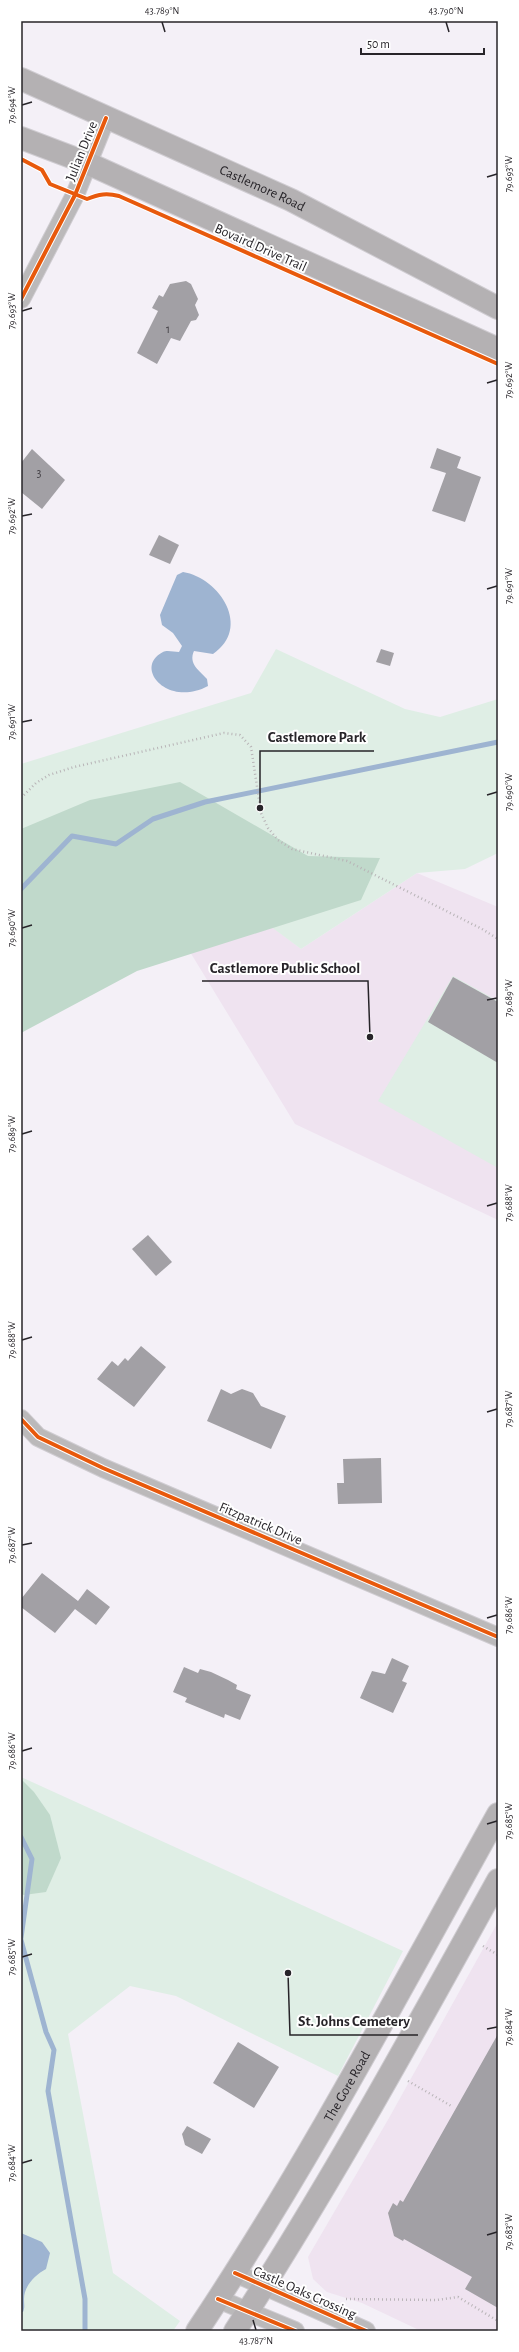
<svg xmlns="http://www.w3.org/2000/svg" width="519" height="2352" viewBox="0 0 519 2352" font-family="'Alegreya Sans',sans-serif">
<rect width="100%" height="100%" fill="#f4f0f7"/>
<g fill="#efe3f0">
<polygon points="417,873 498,907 498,1220 295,1124 187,947 263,920 301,949"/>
<polygon points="498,1922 498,2331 421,2331 362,2303 327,2292 313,2279 308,2257 389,2118"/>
</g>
<g fill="#dfeee5">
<polygon points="276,649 405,709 440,717 498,699 498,853 465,869 417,873 301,949 262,920 187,947 21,1023 21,764 251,693"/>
<polygon points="453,976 498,1001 498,1168 378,1101"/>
<polygon points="21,1777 403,1951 338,2076 176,1996 130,1986 68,2034 113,2273 180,2321 173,2331 21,2331"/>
</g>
<g fill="#c0d9cb">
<polygon points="180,782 308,856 380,858 361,900 137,971 21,1033 21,829 90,800"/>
<polygon points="21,1779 34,1792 50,1815 61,1858 46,1892 24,1895 21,1894"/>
</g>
<g fill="#9eb4d1">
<path d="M183 572C220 578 252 628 213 654L194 651C188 664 200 671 207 679L208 686C167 708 133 667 163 652 167 650 174 652 179 652L182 646 173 633 162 625 160 615 177 575Z"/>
<path d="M21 2233 42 2242 50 2253 46 2269C35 2275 24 2286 24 2299 24 2305 25 2307 23 2312H21Z"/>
</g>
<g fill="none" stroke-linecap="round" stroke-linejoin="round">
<g stroke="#9eb4d1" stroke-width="5">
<polyline points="21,889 72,836 116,844 153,819 205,802 498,742"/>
<polyline points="21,1837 32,1859 21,1938"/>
<polyline points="21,1940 46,2032 54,2050 48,2091 85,2299 85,2331"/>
</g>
</g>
<g fill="#a2a0a5">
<polygon points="186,281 191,284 198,299 195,305 199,315 196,320 191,321 180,341 171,338 157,364 137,353 158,311 152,308 159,295 163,297 170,284"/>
<polygon points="437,448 461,457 457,468 481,477 465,522 432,511 446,473 430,468"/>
<polygon points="32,449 65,480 42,509 21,492 21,463"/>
<polygon points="159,535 179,545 170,564 149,555"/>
<polygon points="381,649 394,653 390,666 376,662"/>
<polygon points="453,977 498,1002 498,1063 428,1022"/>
<polygon points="148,1235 172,1262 156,1276 132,1249"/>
<polygon points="141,1346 166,1367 134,1407 97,1379 112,1361 118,1366 125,1358 128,1361"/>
<polygon points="221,1389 231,1394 242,1389 253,1393 261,1406 286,1416 271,1449 207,1421"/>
<polygon points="381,1458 382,1503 338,1504 337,1483 344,1483 343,1459"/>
<polygon points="42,1573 78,1601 87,1589 110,1607 96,1625 75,1609 55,1633 21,1607 21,1599"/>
<polygon points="392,1658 409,1666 402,1681 407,1683 393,1713 360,1698 372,1671 385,1674"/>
<polygon points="184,1667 198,1673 200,1669 211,1672 228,1680 237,1685 236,1689 251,1695 240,1720 225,1714 224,1718 185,1702 187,1698 173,1692"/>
<polygon points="498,2034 498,2308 465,2289 472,2277 404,2239 403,2241 394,2236 388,2213 393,2203 397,2206 400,2200 403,2202"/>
<polygon points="238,2042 279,2067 254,2108 213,2083"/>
<polygon points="187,2126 211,2139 202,2154 185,2145 182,2134"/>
</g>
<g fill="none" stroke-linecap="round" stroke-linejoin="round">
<defs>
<g id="minor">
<polyline points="21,299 75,195 106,118"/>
<polyline points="21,1419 38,1437 103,1468 498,1637"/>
<polyline points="235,2273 366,2331"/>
<polyline points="218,2299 295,2331"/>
</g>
<g id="major">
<path id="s1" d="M21 79 291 200 498 308"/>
<polyline points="21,138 87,163 498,349"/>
<path id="s2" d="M197 2331C308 2165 401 1988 498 1814"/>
<path d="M235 2331C330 2185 414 2032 498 1880"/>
</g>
</defs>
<use href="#minor" stroke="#cfccd1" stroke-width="20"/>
<use href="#major" stroke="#cfccd1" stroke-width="24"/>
<g stroke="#b8b4b7" stroke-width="2.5" stroke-dasharray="1 3" stroke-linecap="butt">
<polyline points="21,798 36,783 49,775 74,767 224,733 240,735 251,747 261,813 268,828 278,840 292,849 347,861 482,929 498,939"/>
<polyline points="483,1946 498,1955"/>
<polyline points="408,2081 453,2107"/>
<polyline points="346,2299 437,2300 458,2297 498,2321"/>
</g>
<use href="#minor" stroke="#bbb9ba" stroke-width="18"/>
<use href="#major" stroke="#b4b1b3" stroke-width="22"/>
<defs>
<g id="cycleway">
<path d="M21 159 42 170 50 184 87 199C99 194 107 193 119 196L498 364"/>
<polyline points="21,299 75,195 106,118"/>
<polyline points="21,1419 38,1437 103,1468 498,1637"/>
<polyline points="235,2273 366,2331"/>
<polyline points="218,2299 295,2331"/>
</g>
</defs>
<use href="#cycleway" stroke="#fff" stroke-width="6"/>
<use href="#cycleway" stroke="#e8590c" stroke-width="4"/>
</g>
<path fill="none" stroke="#272429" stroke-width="1.5" d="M162 22 165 32M446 22 449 32M22 105 32 102M487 177 497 174M22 311 32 308M487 383 497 380M22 516 32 514M487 589 497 586M22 722 32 720M487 795 497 792M22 928 32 925M487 1000 497 998M22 1134 32 1131M487 1206 497 1203M22 1340 32 1337M487 1412 497 1409M22 1545 32 1543M487 1618 497 1615M22 1751 32 1748M487 1824 497 1821M22 1957 32 1954M487 2029 497 2027M22 2163 32 2160M487 2235 497 2232M253 2320 256 2330"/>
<g text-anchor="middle" stroke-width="4" stroke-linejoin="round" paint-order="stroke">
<g font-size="12" fill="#464348">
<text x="168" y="333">1</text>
<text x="39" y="477">3</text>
</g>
<g font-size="14" fill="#272429" stroke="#fff">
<text transform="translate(81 151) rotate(-68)" y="5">Julian Drive</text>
<text dy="5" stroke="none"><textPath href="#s1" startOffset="265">Castlemore Road</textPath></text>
<text transform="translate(261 247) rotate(24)" y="5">Bovaird Drive Trail</text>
<text transform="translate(261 1523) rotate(23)" y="5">Fitzpatrick Drive</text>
<text dy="5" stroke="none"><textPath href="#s2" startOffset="287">The Gore Road</textPath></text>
<text transform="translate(305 2292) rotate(24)" y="5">Castle Oaks Crossing</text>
</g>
</g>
<path fill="none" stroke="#272429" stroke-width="1.5" d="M260 808L260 751H374M370 1037L368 981H202M288 1973L290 2035H418"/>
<g fill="#272429" stroke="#fff" stroke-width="1.5">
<circle cx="260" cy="808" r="4"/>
<circle cx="370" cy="1037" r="4"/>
<circle cx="288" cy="1973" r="4"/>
</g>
<g font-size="15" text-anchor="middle" font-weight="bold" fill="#272429" stroke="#fff" stroke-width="4" stroke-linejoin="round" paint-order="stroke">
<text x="317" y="742">Castlemore Park</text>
<text x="285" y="973">Castlemore Public School</text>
<text x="354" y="2026">St. Johns Cemetery</text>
</g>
<rect width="519" height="2352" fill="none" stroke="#ffffff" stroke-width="44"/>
<path d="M361 48v6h123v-6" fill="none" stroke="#272429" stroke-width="2"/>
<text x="367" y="48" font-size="12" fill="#272429" stroke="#ffffff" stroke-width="3" paint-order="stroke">50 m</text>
<rect x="22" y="22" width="475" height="2308" fill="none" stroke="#272429" stroke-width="1.5"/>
<g font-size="10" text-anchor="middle" fill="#272429">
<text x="162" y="14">43.789°N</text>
<text x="446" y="14">43.790°N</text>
<text transform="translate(11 105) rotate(-90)" y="4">79.694°W</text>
<text transform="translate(508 174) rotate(-90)" y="4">79.693°W</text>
<text transform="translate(11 311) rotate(-90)" y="4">79.693°W</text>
<text transform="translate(508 380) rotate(-90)" y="4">79.692°W</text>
<text transform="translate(11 516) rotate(-90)" y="4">79.692°W</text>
<text transform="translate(508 586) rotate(-90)" y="4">79.691°W</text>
<text transform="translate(11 722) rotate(-90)" y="4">79.691°W</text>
<text transform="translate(508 792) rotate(-90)" y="4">79.690°W</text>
<text transform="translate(11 928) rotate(-90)" y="4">79.690°W</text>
<text transform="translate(508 998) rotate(-90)" y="4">79.689°W</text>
<text transform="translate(11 1134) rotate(-90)" y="4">79.689°W</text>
<text transform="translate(508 1203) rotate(-90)" y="4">79.688°W</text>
<text transform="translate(11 1340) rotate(-90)" y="4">79.688°W</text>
<text transform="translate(508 1409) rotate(-90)" y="4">79.687°W</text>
<text transform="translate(11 1545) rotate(-90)" y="4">79.687°W</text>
<text transform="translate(508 1615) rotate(-90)" y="4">79.686°W</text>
<text transform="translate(11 1751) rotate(-90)" y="4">79.686°W</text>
<text transform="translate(508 1821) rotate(-90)" y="4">79.685°W</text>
<text transform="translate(11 1957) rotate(-90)" y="4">79.685°W</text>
<text transform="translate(508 2027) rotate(-90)" y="4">79.684°W</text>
<text transform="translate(11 2163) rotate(-90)" y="4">79.684°W</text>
<text transform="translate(508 2232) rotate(-90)" y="4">79.683°W</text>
<text x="256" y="2344">43.787°N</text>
</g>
</svg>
